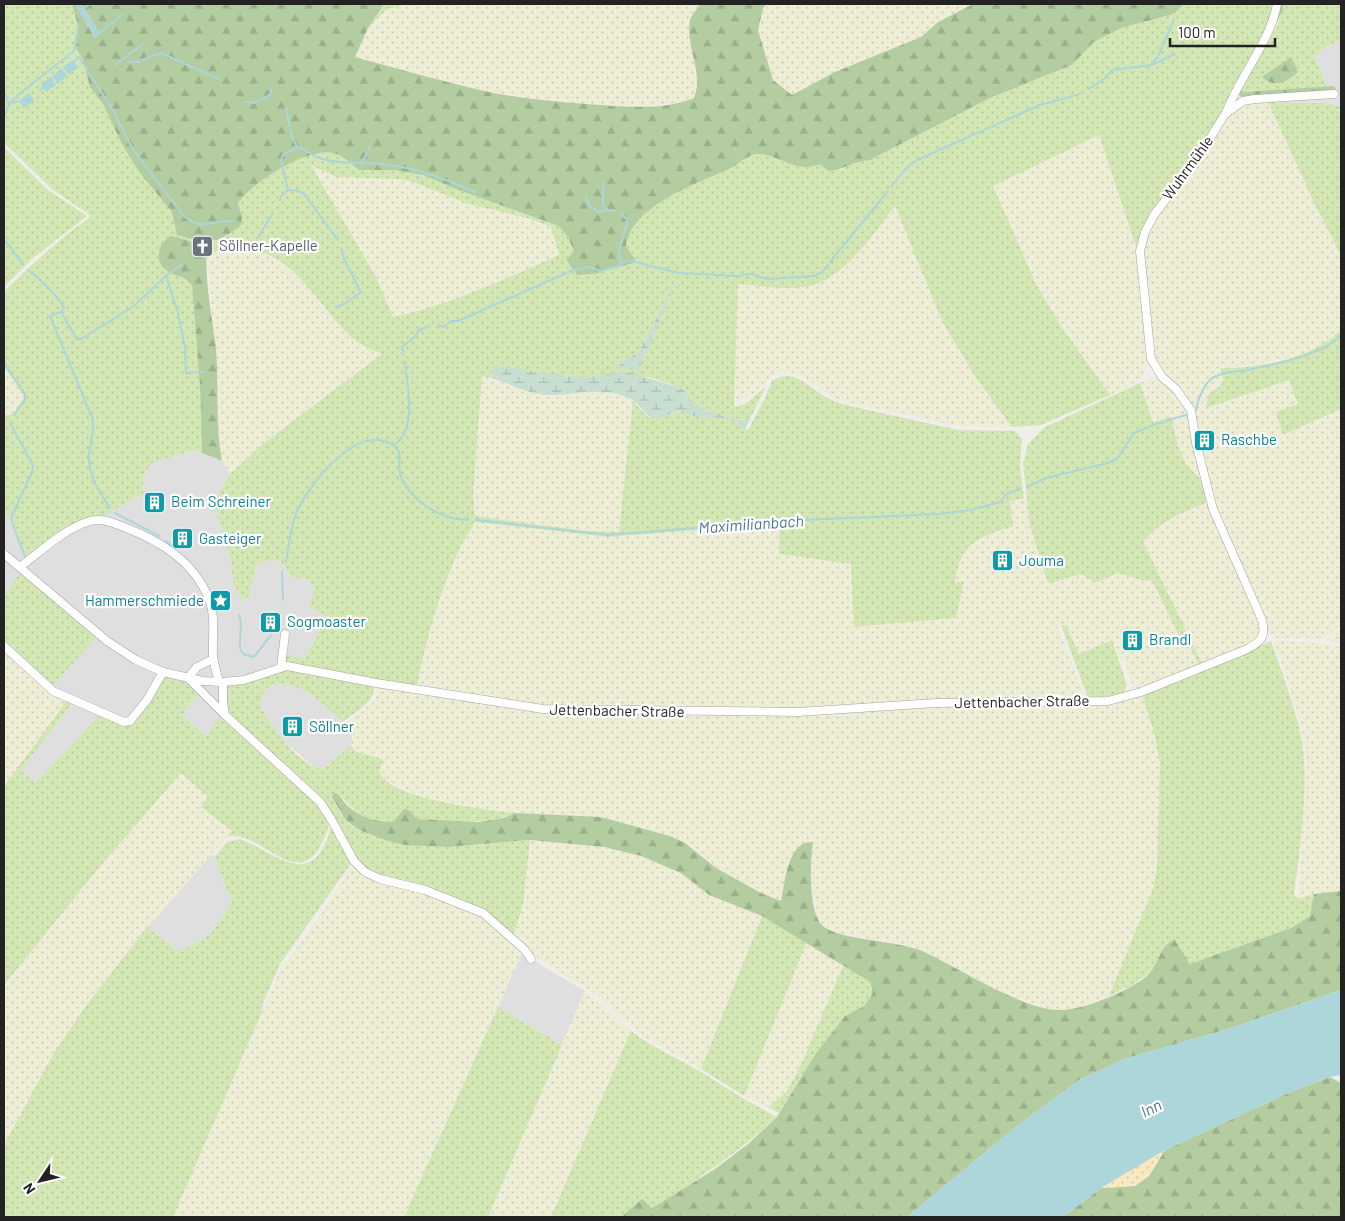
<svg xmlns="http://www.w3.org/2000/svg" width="1345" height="1221" viewBox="0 0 1345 1221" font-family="Barlow,sans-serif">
<defs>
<pattern id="farmland-dots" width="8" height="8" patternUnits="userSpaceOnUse" patternTransform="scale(1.25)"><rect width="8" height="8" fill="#eeedd6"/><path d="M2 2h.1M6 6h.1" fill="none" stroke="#cccbb7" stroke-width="1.8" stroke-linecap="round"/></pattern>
<pattern id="grass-dots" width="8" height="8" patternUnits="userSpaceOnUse" patternTransform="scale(1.25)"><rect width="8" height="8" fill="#d2e7b4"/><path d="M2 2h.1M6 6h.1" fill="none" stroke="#b4c69a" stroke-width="1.8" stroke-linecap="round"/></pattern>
<pattern id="forest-firs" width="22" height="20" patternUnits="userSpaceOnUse" patternTransform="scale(1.25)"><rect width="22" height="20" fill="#b3cda1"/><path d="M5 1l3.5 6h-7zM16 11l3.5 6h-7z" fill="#9ab08a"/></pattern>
<pattern id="wetland-marsh" width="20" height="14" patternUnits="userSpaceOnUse" patternTransform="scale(1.25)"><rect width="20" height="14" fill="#c7ded1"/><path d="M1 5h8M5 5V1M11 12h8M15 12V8" fill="none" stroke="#abbeb3"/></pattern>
<pattern id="sand-dots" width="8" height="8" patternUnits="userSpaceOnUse" patternTransform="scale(1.25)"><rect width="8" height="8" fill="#fae8be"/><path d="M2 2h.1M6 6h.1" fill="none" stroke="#d6c7a3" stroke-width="1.8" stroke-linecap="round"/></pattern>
</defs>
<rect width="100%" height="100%" fill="#f1eee9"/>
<g fill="#e0dfdf">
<polygon points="1341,40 1341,94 1336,96 1332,91 1335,86 1327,87 1315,56 1328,46"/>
<polygon points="194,450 222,461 230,474 215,499 215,507 231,561 233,582 241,599 249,597 257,562 279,560 287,570 290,577 309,579 327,617 306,657 284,661 226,709 206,736 182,715 198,692 180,678 132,723 103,713 35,783 21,770 72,705 52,687 97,636 20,562 4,550 4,517 12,513 11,524 18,535 25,559 144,493 142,476 151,463"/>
<polygon points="4,557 21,571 4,596"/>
<polygon points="284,683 301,689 328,707 353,733 351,745 324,769 317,769 290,747 273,730 260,705 263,692 275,684"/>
<polygon points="210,855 215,856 224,884 232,902 211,934 180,952 147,927"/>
<polygon points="523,950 539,964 585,991 562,1045 498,1007"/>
</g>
<g fill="url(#farmland-dots)">
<polygon points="404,4 700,4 690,18 689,29 695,66 696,93 694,98 686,101 656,106 623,107 544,101 481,90 355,57 368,28 386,10"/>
<polygon points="767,4 973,4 938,22 921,37 835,72 792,95 773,80 758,30 763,8"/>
<polygon points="1267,99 1315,205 1341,255 1341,329 1324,345 1306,353 1255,365 1220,368 1224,382 1214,388 1207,408 1290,380 1298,404 1283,435 1341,409 1341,624 1332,633 1320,638 1276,638 1269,632 1202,481 1186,464 1178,446 1171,418 1153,422 1140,383 1157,377 1161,372 1154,362 1143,259 1144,241 1155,216 1226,116 1241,105"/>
<polygon points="1099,135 1138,252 1149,359 1141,378 1128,387 1110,395 1061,326 1037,286 993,186"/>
<polygon points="310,165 336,177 398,179 413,182 465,203 482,206 551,227 559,256 458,299 425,311 393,317 376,277"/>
<polygon points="895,206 942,321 976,378 1012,427 958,426 847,402 834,398 801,375 785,371 776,373 753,394 734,404 738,283 777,288 805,287 825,281 837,273 866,243"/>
<polygon points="241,249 261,252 286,267 316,294 350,337 367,348 382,354 264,443 230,474 222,461 218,439 218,385 207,253"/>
<polygon points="4,367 23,395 23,399 13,414 4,416"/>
<polygon points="482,375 537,394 550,396 605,392 625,396 633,401 619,533 586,531 475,516 473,495"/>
<polygon points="1027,499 1030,526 1045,579 1050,583 1081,574 1097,583 1118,573 1143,581 1152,580 1181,639 1186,638 1199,666 1142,690 1138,689 1130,681 1126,662 1120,660 1112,640 1079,654 1066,625 1057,625 1082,689 1080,698 794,710 551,708 417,687 431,627 447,581 464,540 475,522 608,537 781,524 779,554 851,564 854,627 922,621 963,581 955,583 957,564 966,551 979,538 1013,526 1010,501"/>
<polygon points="1208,502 1226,548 1259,622 1260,636 1255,642 1203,665 1143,542 1160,525 1184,512"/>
<polygon points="1341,629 1341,643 1325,640 1332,636"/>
<polygon points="1274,641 1318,643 1341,647 1341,891 1298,899 1307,762 1299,718"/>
<polygon points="4,648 66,700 53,720 4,786"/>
<polygon points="378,686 543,712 750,715 793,715 894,707 1111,704 1142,695 1155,736 1160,765 1161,802 1154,886 1109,996 1073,1009 1060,1011 1047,1008 1004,993 921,951 898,943 841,934 822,925 817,917 813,896 810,871 813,842 788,865 781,901 761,893 716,868 696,850 670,836 601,817 539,816 472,808 428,799 395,785 380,775 379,771 384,760 355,751 351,745 353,733 345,723 371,704 376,698"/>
<polygon points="181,773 208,797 201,807 232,831 130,948 88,1003 55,1051 4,1145 4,985 102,864"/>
<polygon points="530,840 604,847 641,856 681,873 709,895 762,916 701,1069 642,1036 595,994 538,958 513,937 523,905"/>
<polygon points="354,864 478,913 523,950 404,1217 173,1217 281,968 311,929"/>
<polygon points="807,942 843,966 800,1067 785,1092 768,1107 744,1096"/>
<polygon points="585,991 631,1031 551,1217 488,1217"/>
</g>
<g fill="url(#grass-dots)" fill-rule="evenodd">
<path d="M4 4H72L78 26 76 48 83 60 90 87 103 104 122 144 139 172 172 212 211 243 226 237 242 217 238 203C253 181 305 148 333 153 343 155 351 164 359 170H393L423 175 453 188 560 226 568 237 574 252 566 259 577 275 594 274 634 263 635 259 626 247C630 205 699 183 732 167 742 163 748 154 759 154 775 155 789 165 804 167 809 167 814 164 819 164 826 164 834 168 841 170L857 160H870L990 98 1072 65 1094 42 1121 28 1174 14 1184 4H1275L1273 16 1224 113 1174 183 1138 252 1099 135 993 186 1037 286 1061 326 1110 395 1041 425 1012 427 976 378 942 321 895 206C873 234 842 283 804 287 782 290 760 286 738 284L734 404 736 407 748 402 766 386 750 419 738 420 699 408 694 405 683 389 649 377 572 378 494 366 492 378 482 376 473 495 475 516 586 531 619 532 633 401 648 417 669 416 680 410 696 417 728 418 748 430 764 400 772 381C792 367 807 385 824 396 831 400 838 403 846 405L958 430 1015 431 1022 439 1020 466 1024 499 1010 501 1013 526C978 538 960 542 955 583L964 581 956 618 854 627 851 564 779 554 780 524 608 537 475 522C472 529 467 535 463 542 441 587 426 638 417 687L287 664 284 661 285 653 297 658 306 657 327 617 309 606 314 590 309 579 290 577 287 569 279 560 257 562 249 597 241 600 233 582 231 561 215 507V499L230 474 264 443 382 354C370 349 358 344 349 335 320 307 296 258 253 250 238 247 221 252 207 253V246L204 248 201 247 202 244 170 237 158 252C163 277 179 269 192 286L200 386 202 453 194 450 152 463 142 476 144 493 102 517 88 519 25 559C22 548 9 522 12 513L4 517V416L13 414 23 399V395L4 367V292C25 270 47 251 70 232 76 226 87 223 90 215L53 190 4 143ZM311 165 336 177 398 179 413 182 465 203 530 219 551 227 559 255C505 279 451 305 393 317L376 277ZM673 288 639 369 621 363 639 352Z"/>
<polygon points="384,4 404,4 386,10 368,28"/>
<polygon points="1283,4 1341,4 1341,40 1328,46 1315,56 1327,87 1243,92 1242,89 1278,24"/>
<polygon points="1272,98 1277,103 1328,103 1341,107 1341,255 1315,205 1267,99"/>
<polygon points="4,147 48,190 87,216 32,259 4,287"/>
<path d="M1341 329V409L1283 435 1276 412 1298 404 1289 380 1206 408 1209 394 1224 382 1220 368C1257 369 1315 358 1341 329Z"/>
<path d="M1140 383 1153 422 1171 417 1178 446 1186 464 1202 481 1208 502C1184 512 1159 521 1143 542L1203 665 1199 666 1186 638 1181 640 1152 580 1143 581 1118 573 1096 583 1081 574 1050 583 1047 581 1030 526 1023 464 1028 444 1045 427Z"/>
<polygon points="21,571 97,636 52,687 4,642 4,596"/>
<polygon points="1061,625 1066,625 1079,654 1112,640 1127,685 1123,695 1088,698"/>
<path d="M1271 641C1282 672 1294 704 1301 736 1310 781 1300 849 1294 895L1298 899 1314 894C1313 901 1314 912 1309 916 1288 935 1220 954 1190 964L1173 939 1158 957 1156 964 1147 975 1131 986 1109 996 1154 886 1157 865 1160 764 1155 736 1142 695Z"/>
<path d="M284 669 374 686C376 702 355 712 343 722 329 708 297 679 276 684 271 685 267 689 263 692L260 705C269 724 301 769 324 769L351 745 355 751 384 760 379 771C388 799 488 810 515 813 484 826 450 821 417 819L409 810C403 813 399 819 393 821 375 829 349 808 340 795L334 802C340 812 346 822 356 829 360 831 366 832 371 834 422 855 476 844 530 840L523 905 513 937 485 913 386 880 362 868 331 815 227 714 224 690 227 685Z"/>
<path d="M167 676 180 678 199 692 182 715 206 736 222 713 319 805 329 819C329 830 324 839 319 848 294 890 258 827 227 837L232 831 201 807 208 797 181 773 102 864 4 985V786L53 720 66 700 72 704 21 770 35 783 103 712 123 723 163 677Z"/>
<path d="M332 824 352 862 280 964 263 1003 262 1012 173 1217H4V1145L55 1051 88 1003 147 927 180 952 211 934 232 902 224 884 215 856 227 842 240 839C281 856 314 893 332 824Z"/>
<polygon points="762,916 807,942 744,1096 701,1069"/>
<polygon points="843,966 870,982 873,993 864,1006 845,1016 816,1053 779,1113 768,1107 786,1092 800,1067"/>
<polygon points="498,1007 562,1045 488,1217 404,1217"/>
<path d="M631 1031C653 1048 677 1058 701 1072 726 1088 750 1103 777 1117 738 1153 696 1181 652 1208L642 1200 621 1217H551Z"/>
</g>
<g fill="url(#forest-firs)" fill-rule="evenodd">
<path d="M72 4H75L84 19 89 16 81 4H384L368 28 355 57C396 68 438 80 480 90 519 99 560 102 600 105 630 107 666 110 694 98 704 73 685 45 690 20 692 15 697 9 700 4H767L763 8 758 30 773 80 792 95 835 72 921 37 938 22 973 4H1184L1174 14 1121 28 1094 42 1072 65 990 98 870 160C853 161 845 170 828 171L820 164C816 165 810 167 805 167 790 167 774 154 758 154 746 155 740 164 731 168 698 183 630 206 626 247L635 259 634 263 594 274 577 275 566 259 574 252 568 237 559 226 453 188 423 175 393 170H359C351 164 343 155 333 153 305 148 253 182 238 203L242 217 241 225C213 247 211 243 177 235L172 212 139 172 122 144 103 104 90 87 83 60 76 48 78 26ZM90 18 100 34 95 38 85 21Z"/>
<polygon points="1278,4 1283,4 1283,10 1242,89 1243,92 1334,86 1336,89 1308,93 1274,94 1244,99 1237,93"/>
<path d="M1291 57 1298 72C1286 82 1275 89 1262 77Z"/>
<path d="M170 236 202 244 204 248 207 245C204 279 212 315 216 349 219 386 215 424 222 461L202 453 200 386 192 286C183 273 176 278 166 270 153 260 159 243 170 236Z"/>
<path d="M334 793C341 795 341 799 346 804 357 816 378 824 394 821L404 809 409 810 417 819 479 822 503 818 515 813 601 817 670 836 685 843 716 868 761 893 781 901C785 884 787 840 813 842 810 860 808 914 823 926 842 941 896 940 922 951 958 967 1024 1011 1061 1010 1083 1010 1132 990 1148 975 1159 963 1159 948 1174 939L1190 964 1291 928 1310 916 1314 894 1341 891V990L1225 1030 1124 1059 1079 1080 1017 1126 907 1217H621L642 1199 652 1208 715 1169 748 1144 777 1117 816 1053 845 1016 864 1006 873 993 870 982 762 916 709 895 681 873 641 856 604 847 530 840 447 847 405 845 385 840 357 829 345 819 332 797Z"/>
<polygon points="1330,1077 1341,1083 1341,1217 1063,1217 1101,1188 1135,1186 1149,1176 1165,1150 1286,1094"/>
</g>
<g fill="url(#wetland-marsh)">
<polygon points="676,281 639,370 617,368 621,363 639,352"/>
<path d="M494 366 585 378 619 372 631 373 683 389 694 405 699 408 738 420 750 419 745 429 728 418 696 417 680 410C639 431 652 406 624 396 601 387 575 395 551 395 532 396 510 384 492 378Z"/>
</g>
<path fill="url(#sand-dots)" d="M1165 1150C1141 1184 1147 1187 1101 1188Z"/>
<polygon fill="#e2e2e2" points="1341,94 1341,107 1328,103 1276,103 1272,98 1330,98"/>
<g fill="#add6db">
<polygon points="75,4 81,4 89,16 84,20"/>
<polygon points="90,17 100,34 95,38 85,21"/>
<polygon points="73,60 78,67 69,75 63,67"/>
<polygon points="62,68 67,76 57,84 52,76"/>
<polygon points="51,77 56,85 46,92 41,84"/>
<polygon points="29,93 34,101 24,108 19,101"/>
<polygon points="1341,990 1341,1075 1330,1077 1286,1094 1165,1150 1101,1188 1063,1217 907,1217 1017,1126 1079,1080 1124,1059 1225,1030"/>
</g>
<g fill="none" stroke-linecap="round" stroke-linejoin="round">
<g stroke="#add6db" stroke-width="2">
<polyline points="84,8 90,4"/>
<polyline points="99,33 122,15"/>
<polyline points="142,60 161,53 219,79"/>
<path d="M74 61 79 57 114 112 132 148 183 215C201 233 214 219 234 221"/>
<polyline points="130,62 139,62"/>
<polyline points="115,65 143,44"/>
<polyline points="1152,65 1175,54"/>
<polyline points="1089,89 1105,78 1112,70 1151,65 1158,56 1174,20"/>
<polyline points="40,90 43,88"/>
<polyline points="4,91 9,104 19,101"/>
<polyline points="245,102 253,103 270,95 272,87"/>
<polyline points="286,108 291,133 297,147"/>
<polyline points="4,117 9,104 18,95 74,51 78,26"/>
<polyline points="361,164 370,147"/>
<polyline points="603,181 603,206 608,210 614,211"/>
<polyline points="891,187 906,168 917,160 1040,105 1080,94"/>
<polyline points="289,190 298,191 304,194 338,240"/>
<polyline points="586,196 589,205 598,212 607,210"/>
<path d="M280 200 281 196 288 190 281 160 283 155 297 147C310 150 308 154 317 157 333 165 372 162 390 165 420 169 447 180 475 192"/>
<polyline points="620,213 628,220 619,250 621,265"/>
<polyline points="259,236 273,213"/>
<polyline points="4,240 10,246 23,265"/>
<polyline points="830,262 888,191"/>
<path d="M28 270C42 281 55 292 64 308L61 312 50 316 93 420C94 430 92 437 90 447 85 470 98 490 110 508"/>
<polyline points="166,276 178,313 185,347 186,373 205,372"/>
<polyline points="336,307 346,303 361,292 344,259 341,248"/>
<polyline points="61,312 77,339 81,339 134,306 167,275 182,264"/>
<polyline points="438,325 444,327 451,321 458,321 573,270 590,267 600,271 618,266 627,260 679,273 738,276 751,274 767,279 814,276 822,272 828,265"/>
<polyline points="403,354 402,347 416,336 419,330 429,326"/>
<polyline points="4,363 25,394 25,400 14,415"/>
<path d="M1196 410C1198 400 1203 386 1211 379 1219 373 1231 372 1241 371 1269 366 1322 356 1341 335"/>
<path d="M10 423 33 465 32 472 11 518C12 526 22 547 25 557"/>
<path d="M394 445C418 429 407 386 405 362"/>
<polyline points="1027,487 1046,478 1108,463 1118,458 1134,433 1156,424 1189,414"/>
<polyline points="115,513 159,536"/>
<polyline points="476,520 608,535 781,521 939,514 971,510 1000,502 1006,494 1020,489"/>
<polyline points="166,541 171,545"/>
<path d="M286 562C289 546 290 528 296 514 308 485 360 419 394 446 404 454 397 462 400 473 408 501 442 520 468 520"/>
<polyline points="282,572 283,600"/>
<path d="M239 615C245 628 235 643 243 654L254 657 271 635"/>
</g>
<defs>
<g id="street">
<path d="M1226 113C1240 75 1270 43 1277 4"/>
<path d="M4 554 107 641 136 660 163 672 203 681 223 682 244 680 287 666 376 683 543 709 798 712 936 703 1108 701 1141 692 1245 650C1259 643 1267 638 1262 620L1213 509 1196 443 1191 410 1176 389 1162 377 1151 359 1140 251 1145 232 1154 215 1201 153 1225 114 1232 109 1243 101 1255 99 1334 94"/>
<path d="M20 567C40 552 63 530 87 522 100 517 111 522 124 527 160 541 193 560 209 599 216 617 212 638 213 656 214 665 217 674 219 682"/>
<polyline points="4,646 53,691 124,722 130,721 147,700 163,672"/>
<polyline points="213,659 197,667 188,678 225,715"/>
<polyline points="281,667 285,634"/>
<polyline points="223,682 223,702 225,715 320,802 331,819 354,861 365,872 380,879 425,890 483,913 524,949 531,959"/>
</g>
</defs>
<use href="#street" stroke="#a3a3a3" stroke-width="9"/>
<use href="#street" stroke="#fff" stroke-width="8"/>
</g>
<defs>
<symbol id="church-square" viewBox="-11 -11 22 22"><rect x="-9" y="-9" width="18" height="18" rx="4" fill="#6b7280" stroke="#fff"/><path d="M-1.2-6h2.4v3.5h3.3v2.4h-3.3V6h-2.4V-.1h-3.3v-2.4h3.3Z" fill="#fff"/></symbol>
<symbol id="building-square" viewBox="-11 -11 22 22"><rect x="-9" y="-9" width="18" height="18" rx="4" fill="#0f9aa8" stroke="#fff"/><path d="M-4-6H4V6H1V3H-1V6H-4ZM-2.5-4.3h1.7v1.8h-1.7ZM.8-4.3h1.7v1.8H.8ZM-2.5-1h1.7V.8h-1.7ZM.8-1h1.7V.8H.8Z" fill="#fff"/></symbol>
<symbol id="sight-square" viewBox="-11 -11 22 22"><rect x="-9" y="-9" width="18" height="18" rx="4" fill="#0f9aa8" stroke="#fff"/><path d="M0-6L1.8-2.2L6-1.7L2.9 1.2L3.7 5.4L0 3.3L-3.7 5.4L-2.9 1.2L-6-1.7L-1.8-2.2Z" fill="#fff"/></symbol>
</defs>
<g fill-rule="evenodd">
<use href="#church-square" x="190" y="234" width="25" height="25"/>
<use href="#building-square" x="1192" y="428" width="25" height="25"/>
<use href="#building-square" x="142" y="490" width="25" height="25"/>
<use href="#building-square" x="170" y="526" width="25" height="25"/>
<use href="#building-square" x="990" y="548" width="25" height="25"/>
<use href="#sight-square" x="208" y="588" width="25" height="25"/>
<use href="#building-square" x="258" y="610" width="25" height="25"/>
<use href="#building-square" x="1120" y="628" width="25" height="25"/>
<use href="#building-square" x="280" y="714" width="25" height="25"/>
</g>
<g text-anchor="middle" stroke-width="4.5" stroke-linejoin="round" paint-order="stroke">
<g font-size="15" fill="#222" stroke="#fff">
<text transform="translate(1188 168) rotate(-54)" y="5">Wuhrmühle</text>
<text transform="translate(1022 702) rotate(-1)" y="5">Jettenbacher Straße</text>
<text transform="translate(617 711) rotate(1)" y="5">Jettenbacher Straße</text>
</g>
<g font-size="15" fill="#5b616d" stroke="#fff" text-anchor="start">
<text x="219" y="251">Söllner-Kapelle</text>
</g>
<g font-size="15" fill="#0d838f" stroke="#fff" text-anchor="start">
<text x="1221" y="445">Raschbe</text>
<text x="171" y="507">Beim Schreiner</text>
<text x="199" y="544">Gasteiger</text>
<text x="1019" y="566">Jouma</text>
<text x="204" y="606" text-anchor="end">Hammerschmiede</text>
<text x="287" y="627">Sogmoaster</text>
<text x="1149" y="645">Brandl</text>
<text x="309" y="732">Söllner</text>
</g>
<g font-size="16" font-style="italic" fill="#4a7795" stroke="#fff">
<text transform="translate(751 524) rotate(-4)" y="6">Maximilianbach</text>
<text transform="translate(1151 1108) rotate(-26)" y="6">Inn</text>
</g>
</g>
<rect width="1345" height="1221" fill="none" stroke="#222222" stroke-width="10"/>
<g transform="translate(40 1181) rotate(235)" stroke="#ffffff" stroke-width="4" paint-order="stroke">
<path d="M0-4L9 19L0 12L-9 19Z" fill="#222222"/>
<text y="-8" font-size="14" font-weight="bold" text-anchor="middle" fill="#222222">N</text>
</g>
<path d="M1170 38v8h105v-8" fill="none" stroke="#222222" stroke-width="2.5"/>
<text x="1178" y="38" font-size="15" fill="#222222" stroke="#ffffff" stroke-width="4" paint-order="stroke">100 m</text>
</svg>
